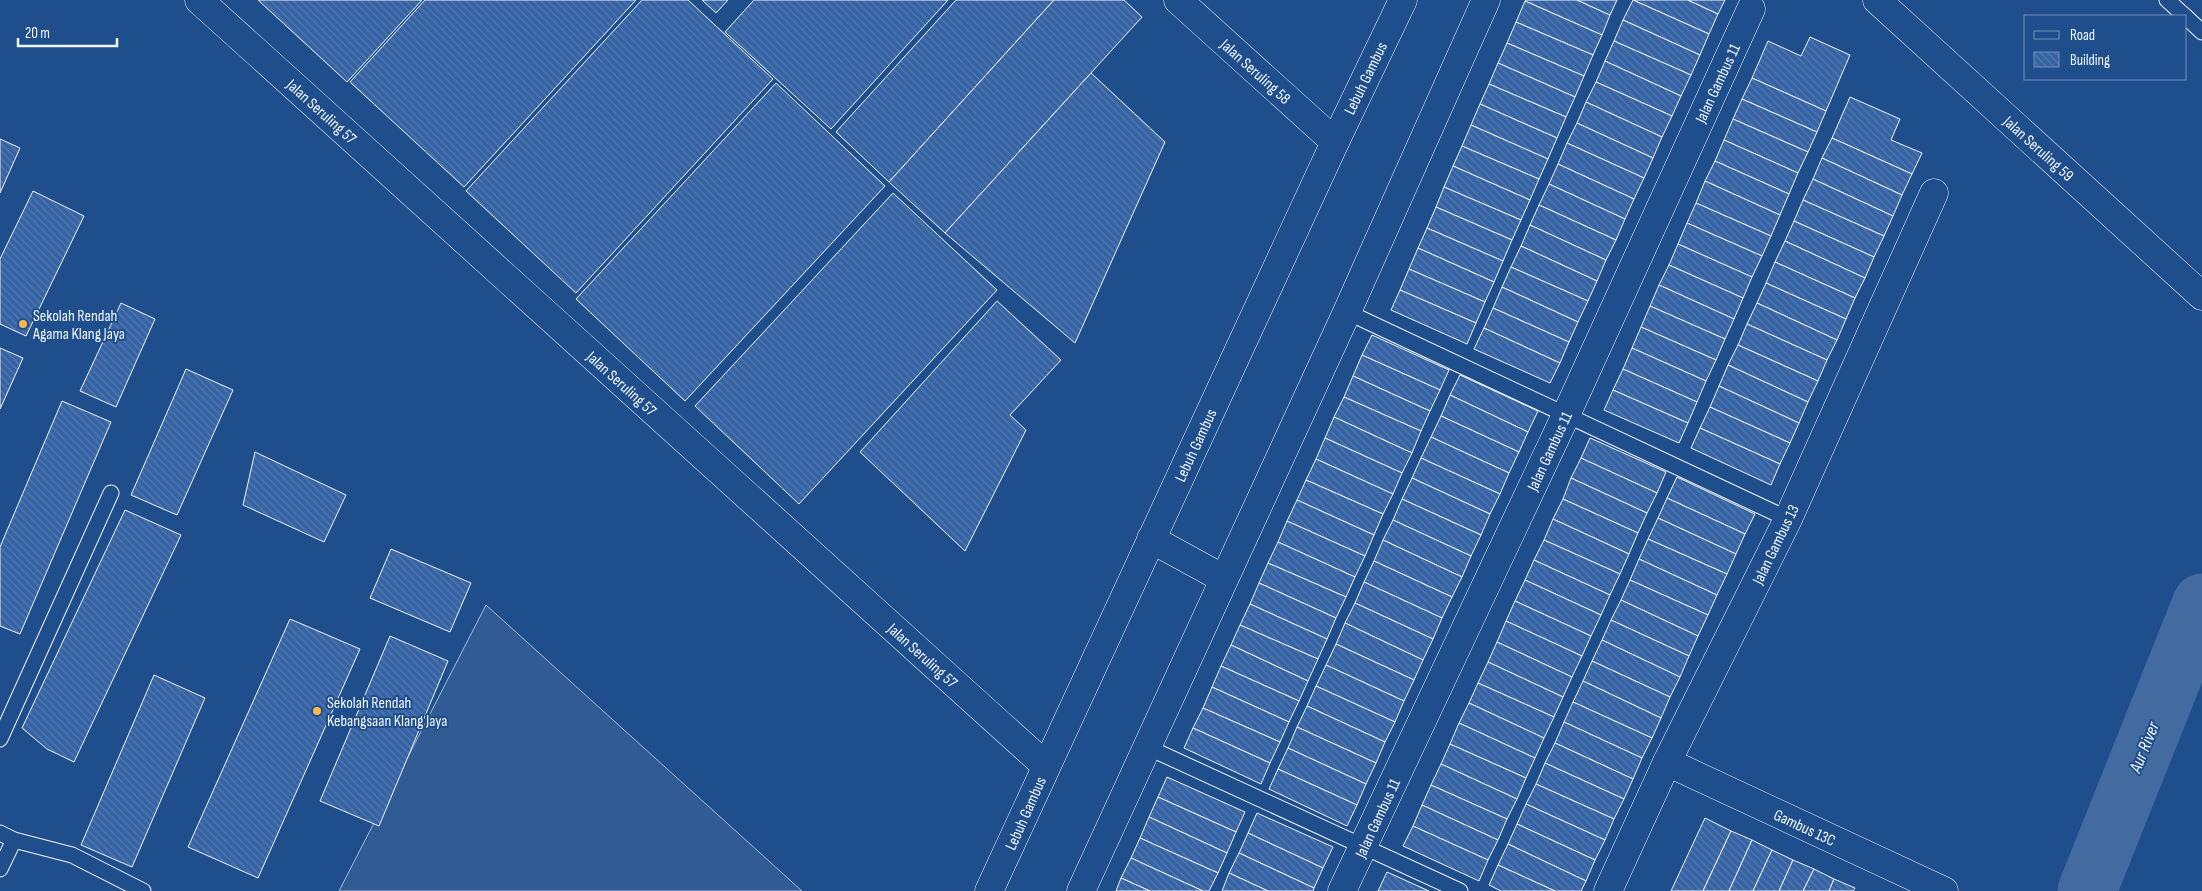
<svg xmlns="http://www.w3.org/2000/svg" width="2202" height="891" viewBox="0 0 2202 891" font-family="'Sofia Sans Condensed',sans-serif">
<defs>
<pattern id="building-back-hatch" width="6" height="6" patternUnits="userSpaceOnUse" patternTransform="scale(1.25)"><rect width="6" height="6" fill="#3563a3"/><path d="M-1 5l2 2M0 0l6 6M5-1l2 2" fill="none" stroke="#537ab1"/></pattern>
</defs>
<rect width="100%" height="100%" fill="#1f4e8c"/>
<polygon fill="#305b95" stroke="#a8bbd7" points="486,605 802,891 339,891"/>
<g fill="none" stroke-linecap="round" stroke-linejoin="round">
<polyline stroke="#446ba0" stroke-width="59" points="2087,891 2202,603"/>
</g>
<g fill="url(#building-back-hatch)" stroke="#f2f6ff">
<polygon points="258,0 422,0 347,82"/>
<polygon points="425,0 636,0 464,187 350,82"/>
<polygon points="642,0 688,0 773,79 576,293 466,191"/>
<polygon points="702,0 728,0 716,13"/>
<polygon points="754,0 948,0 831,129 725,32"/>
<polygon points="956,0 1054,0 889,182 836,132"/>
<polygon points="1054,0 1124,0 1142,17 945,233 889,182"/>
<polygon points="1526,0 1577,0 1610,15 1602,35 1525,1"/>
<polygon points="1577,0 1617,0 1610,15"/>
<polygon points="1633,0 1688,0 1718,14 1709,34"/>
<polygon points="1633,0 1709,34 1700,55 1623,20"/>
<polygon points="1688,0 1725,0 1718,14"/>
<polygon points="1525,1 1602,35 1593,55 1516,22"/>
<polygon points="1623,20 1700,55 1691,75 1614,41"/>
<polygon points="1516,22 1593,55 1584,76 1507,43"/>
<polygon points="1810,37 1850,55 1826,111 1752,78 1768,41 1801,56"/>
<polygon points="1614,41 1691,75 1681,96 1605,61"/>
<polygon points="1507,43 1584,76 1575,97 1498,63"/>
<polygon points="1605,61 1681,96 1672,116 1596,82"/>
<polygon points="1498,63 1575,97 1566,117 1489,84"/>
<polygon points="1091,73 1165,142 1075,343 945,233"/>
<polygon points="1752,78 1826,111 1817,132 1742,99"/>
<polygon points="1596,82 1672,116 1662,137 1586,102"/>
<polygon points="776,83 885,186 685,401 576,299"/>
<polygon points="1489,84 1566,117 1557,138 1480,104"/>
<polygon points="1850,97 1900,119 1891,140 1922,153 1912,174 1832,138"/>
<polygon points="1742,99 1817,132 1808,152 1733,119"/>
<polygon points="1586,102 1662,137 1653,158 1577,123"/>
<polygon points="1480,104 1557,138 1548,159 1471,125"/>
<polygon points="1733,119 1808,152 1798,173 1724,140"/>
<polygon points="1577,123 1653,158 1644,178 1567,143"/>
<polygon points="1471,125 1548,159 1539,179 1462,146"/>
<polygon points="1832,138 1912,174 1902,195 1822,158"/>
<polygon points="0,139 20,148 0,193"/>
<polygon points="1724,140 1798,173 1789,194 1715,161"/>
<polygon points="1567,143 1644,178 1634,199 1558,164"/>
<polygon points="1462,146 1539,179 1530,200 1453,166"/>
<polygon points="1822,158 1902,195 1893,216 1813,179"/>
<polygon points="1715,161 1789,194 1780,215 1705,181"/>
<polygon points="1558,164 1634,199 1625,219 1549,184"/>
<polygon points="1453,166 1530,200 1521,220 1444,187"/>
<polygon points="1813,179 1893,216 1884,236 1803,200"/>
<polygon points="1705,181 1780,215 1771,236 1696,203"/>
<polygon points="1549,184 1625,219 1616,240 1539,205"/>
<polygon points="1444,187 1521,220 1512,240 1436,207"/>
<polygon points="33,191 84,216 26,336 0,324 0,259"/>
<polygon points="893,193 997,290 799,504 695,406"/>
<polygon points="1803,200 1884,236 1874,257 1794,221"/>
<polygon points="1696,203 1771,236 1762,256 1687,223"/>
<polygon points="1539,205 1616,240 1606,260 1530,225"/>
<polygon points="1436,207 1512,240 1503,261 1427,228"/>
<polygon points="1794,221 1874,257 1865,278 1785,241"/>
<polygon points="1687,223 1762,256 1752,277 1678,244"/>
<polygon points="1530,225 1606,260 1597,281 1521,246"/>
<polygon points="1427,228 1503,261 1494,282 1418,248"/>
<polygon points="1785,241 1865,278 1855,298 1775,262"/>
<polygon points="1678,244 1752,277 1743,298 1669,265"/>
<polygon points="1521,246 1597,281 1588,301 1511,267"/>
<polygon points="1418,248 1494,282 1485,302 1409,269"/>
<polygon points="1775,262 1855,298 1846,319 1766,283"/>
<polygon points="1669,265 1743,298 1734,319 1659,285"/>
<polygon points="1511,267 1588,301 1578,322 1502,287"/>
<polygon points="1409,269 1485,302 1476,323 1400,290"/>
<polygon points="1766,283 1846,319 1837,340 1757,303"/>
<polygon points="1659,285 1734,319 1725,339 1650,306"/>
<polygon points="1502,287 1578,322 1569,342 1493,308"/>
<polygon points="1400,290 1476,323 1467,344 1391,310"/>
<polygon points="997,301 1061,360 1010,415 1026,430 965,551 860,452"/>
<polygon points="121,303 155,319 116,407 80,391"/>
<polygon points="1757,303 1837,340 1827,360 1747,324"/>
<polygon points="1650,306 1725,339 1716,360 1641,327"/>
<polygon points="1493,308 1569,342 1560,363 1484,328"/>
<polygon points="1747,324 1827,360 1818,381 1738,345"/>
<polygon points="1641,327 1716,360 1706,381 1632,348"/>
<polygon points="1484,328 1560,363 1550,383 1474,349"/>
<polygon points="1372,335 1449,370 1440,390 1362,355"/>
<polygon points="1738,345 1818,381 1808,402 1728,365"/>
<polygon points="0,348 23,358 0,409"/>
<polygon points="1632,348 1706,381 1697,402 1623,369"/>
<polygon points="1362,355 1440,390 1430,411 1353,376"/>
<polygon points="1728,365 1808,402 1799,423 1719,386"/>
<polygon points="186,369 233,390 177,515 131,495"/>
<polygon points="1623,369 1697,402 1688,423 1613,390"/>
<polygon points="1460,375 1538,411 1528,432 1450,395"/>
<polygon points="1353,376 1430,411 1421,431 1344,397"/>
<polygon points="1719,386 1799,423 1790,443 1710,407"/>
<polygon points="1613,390 1688,423 1679,443 1604,410"/>
<polygon points="1450,395 1528,432 1519,452 1441,416"/>
<polygon points="1344,397 1421,431 1412,453 1334,417"/>
<polygon points="62,401 111,422 20,634 0,626 0,547"/>
<polygon points="1710,407 1790,443 1780,464 1700,428"/>
<polygon points="1441,416 1519,452 1509,473 1431,437"/>
<polygon points="1334,417 1412,453 1402,473 1325,438"/>
<polygon points="1700,428 1780,464 1771,485 1691,448"/>
<polygon points="1431,437 1509,473 1500,494 1421,458"/>
<polygon points="1325,438 1402,473 1393,494 1316,459"/>
<polygon points="1590,438 1666,472 1657,493 1581,458"/>
<polygon points="255,452 346,495 324,542 243,505"/>
<polygon points="1421,458 1500,494 1490,514 1412,478"/>
<polygon points="1581,458 1657,493 1647,513 1571,478"/>
<polygon points="1316,459 1393,494 1383,514 1306,480"/>
<polygon points="1677,477 1755,514 1745,534 1667,498"/>
<polygon points="1412,478 1490,514 1481,535 1402,499"/>
<polygon points="1571,478 1647,513 1638,533 1563,499"/>
<polygon points="1306,480 1383,514 1374,535 1297,500"/>
<polygon points="1667,498 1745,534 1736,554 1658,518"/>
<polygon points="1402,499 1481,535 1471,556 1393,520"/>
<polygon points="1563,499 1638,533 1629,554 1553,519"/>
<polygon points="1297,500 1374,535 1365,556 1287,521"/>
<polygon points="125,510 181,535 74,762 47,749 22,728"/>
<polygon points="1658,518 1736,554 1727,574 1648,539"/>
<polygon points="1553,519 1629,554 1620,574 1544,540"/>
<polygon points="1393,520 1471,556 1462,577 1383,540"/>
<polygon points="1287,521 1365,556 1355,577 1278,542"/>
<polygon points="1648,539 1727,574 1717,595 1639,559"/>
<polygon points="1383,540 1462,577 1452,597 1374,561"/>
<polygon points="1544,540 1620,574 1610,595 1534,560"/>
<polygon points="1278,542 1355,577 1346,597 1268,563"/>
<polygon points="391,549 471,583 450,632 370,598"/>
<polygon points="1639,559 1717,595 1708,615 1630,580"/>
<polygon points="1534,560 1610,595 1601,615 1525,580"/>
<polygon points="1374,561 1452,597 1442,618 1364,582"/>
<polygon points="1268,563 1346,597 1336,618 1259,583"/>
<polygon points="1525,580 1601,615 1591,636 1515,601"/>
<polygon points="1630,580 1708,615 1698,636 1621,600"/>
<polygon points="1364,582 1442,618 1433,639 1355,603"/>
<polygon points="1259,583 1336,618 1327,639 1250,604"/>
<polygon points="1621,600 1698,636 1689,656 1611,620"/>
<polygon points="1515,601 1591,636 1582,656 1506,621"/>
<polygon points="1355,603 1433,639 1423,660 1345,623"/>
<polygon points="1250,604 1327,639 1318,659 1240,625"/>
<polygon points="290,619 360,649 258,878 188,847"/>
<polygon points="1611,620 1689,656 1680,677 1602,640"/>
<polygon points="1506,621 1582,656 1572,677 1497,642"/>
<polygon points="1345,623 1423,660 1414,680 1336,644"/>
<polygon points="1240,625 1318,659 1308,681 1231,645"/>
<polygon points="390,636 448,661 379,826 320,801"/>
<polygon points="1602,640 1680,677 1670,697 1592,661"/>
<polygon points="1497,642 1572,677 1563,697 1488,662"/>
<polygon points="1336,644 1414,680 1404,701 1326,665"/>
<polygon points="1231,645 1308,681 1299,701 1221,666"/>
<polygon points="1592,661 1670,697 1661,718 1583,681"/>
<polygon points="1488,662 1563,697 1554,717 1478,683"/>
<polygon points="1326,665 1404,701 1395,722 1316,686"/>
<polygon points="1221,666 1299,701 1289,722 1212,687"/>
<polygon points="154,675 205,698 132,867 81,845"/>
<polygon points="1583,681 1661,718 1652,738 1573,702"/>
<polygon points="1478,683 1554,717 1544,738 1469,703"/>
<polygon points="1316,686 1395,722 1385,742 1307,706"/>
<polygon points="1212,687 1289,722 1280,742 1203,708"/>
<polygon points="1573,702 1652,738 1642,758 1564,722"/>
<polygon points="1469,703 1544,738 1535,758 1459,723"/>
<polygon points="1307,706 1385,742 1376,763 1297,727"/>
<polygon points="1203,708 1280,742 1270,763 1193,728"/>
<polygon points="1564,722 1642,758 1633,779 1555,743"/>
<polygon points="1459,723 1535,758 1526,778 1450,744"/>
<polygon points="1297,727 1376,763 1366,784 1288,748"/>
<polygon points="1193,728 1270,763 1261,784 1184,748"/>
<polygon points="1555,743 1633,779 1624,799 1545,763"/>
<polygon points="1450,744 1526,778 1517,799 1441,764"/>
<polygon points="1288,748 1366,784 1357,805 1278,769"/>
<polygon points="1545,763 1624,799 1614,819 1536,784"/>
<polygon points="1441,764 1517,799 1507,819 1431,785"/>
<polygon points="1278,769 1357,805 1347,826 1269,789"/>
<polygon points="1167,777 1245,812 1236,832 1158,797"/>
<polygon points="1536,784 1614,819 1605,840 1526,804"/>
<polygon points="1431,785 1507,819 1498,840 1422,805"/>
<polygon points="1158,797 1236,832 1227,853 1149,817"/>
<polygon points="1526,804 1605,840 1595,860 1517,824"/>
<polygon points="1422,805 1498,840 1488,860 1413,826"/>
<polygon points="1257,813 1333,847 1323,868 1248,833"/>
<polygon points="1149,817 1227,853 1218,873 1140,838"/>
<polygon points="1705,818 1731,831 1703,891 1671,891"/>
<polygon points="1517,824 1595,860 1586,881 1508,844"/>
<polygon points="1413,826 1488,860 1479,881 1403,846"/>
<polygon points="1731,831 1752,840 1729,891 1703,891"/>
<polygon points="1248,833 1323,868 1314,888 1239,853"/>
<polygon points="1140,838 1218,873 1209,891 1203,891 1131,858"/>
<polygon points="1752,840 1772,850 1753,891 1729,891"/>
<polygon points="1508,844 1586,881 1581,891 1555,891 1498,865"/>
<polygon points="1772,850 1793,860 1779,891 1753,891"/>
<polygon points="1239,853 1314,888 1313,891 1268,891 1229,873"/>
<polygon points="1131,858 1203,891 1150,891 1121,878"/>
<polygon points="1793,860 1814,869 1803,891 1779,891"/>
<polygon points="1498,865 1555,891 1501,891 1489,885"/>
<polygon points="1814,869 1834,879 1829,891 1803,891"/>
<polygon points="1387,872 1429,891 1378,891"/>
<polygon points="1229,873 1268,891 1222,891"/>
<polygon points="1121,878 1150,891 1116,891"/>
<polygon points="1834,879 1855,888 1853,891 1829,891"/>
</g>
<g fill="none" stroke-linecap="round" stroke-linejoin="round">
<defs>
<g id="service">
<polyline points="2167,0 2185,16"/>
<polyline points="2186,17 2202,32"/>
<polyline points="1347,312 1788,519"/>
<polyline points="0,739 111,493"/>
<polyline points="1147,747 1460,891"/>
<polyline points="0,833 14,840"/>
<polyline points="0,869 14,840 72,855 143,891"/>
</g>
<g id="minor">
<polyline points="199,0 1046,766"/>
<polyline points="1178,0 1335,142"/>
<polyline points="1151,539 1224,579"/>
<polyline points="1667,762 1944,891"/>
<polyline points="1081,891 1347,312 1486,0"/>
<polyline points="1342,891 1566,415 1751,9"/>
<polyline points="1608,891 1667,762 1788,519 1934,193"/>
</g>
<polyline id="tertiary" points="989,891 1335,142 1403,0"/>
<polyline id="secondary" points="1877,0 2202,296"/>
</defs>
<use href="#service" stroke="#f2f6ff" stroke-width="17"/>
<use href="#minor" stroke="#f2f6ff" stroke-width="29"/>
<use href="#tertiary" stroke="#f2f6ff" stroke-width="29"/>
<use href="#secondary" stroke="#f2f6ff" stroke-width="29"/>
<use href="#service" stroke="#1f4e8c" stroke-width="15"/>
<use href="#minor" stroke="#1f4e8c" stroke-width="28"/>
<use href="#tertiary" stroke="#1f4e8c" stroke-width="28"/>
<use href="#secondary" stroke="#1f4e8c" stroke-width="28"/>
</g>
<g fill="#ffb74d" stroke="#1f4e8c" stroke-width="2">
<circle cx="23" cy="324" r="5"/>
<circle cx="317" cy="711" r="5"/>
</g>
<g text-anchor="middle" stroke-width="4" stroke-linejoin="round" paint-order="stroke">
<g font-size="16" fill="#f2f6ff" stroke="#1f4e8c">
<text transform="translate(1256 71) rotate(42)" y="6">Jalan Seruling 58</text>
<text transform="translate(1365 78) rotate(-64)" y="6">Lebuh Gambus</text>
<text transform="translate(1717 83) rotate(-65)" y="6">Jalan Gambus 11</text>
<text transform="translate(322 111) rotate(42)" y="6">Jalan Seruling 57</text>
<text transform="translate(2039 148) rotate(42)" y="6">Jalan Seruling 59</text>
<text transform="translate(622 383) rotate(42)" y="6">Jalan Seruling 57</text>
<text transform="translate(1195 445) rotate(-65)" y="6">Lebuh Gambus</text>
<text transform="translate(1549 451) rotate(-65)" y="6">Jalan Gambus 11</text>
<text transform="translate(1775 544) rotate(-64)" y="6">Jalan Gambus 13</text>
<text transform="translate(923 655) rotate(42)" y="6">Jalan Seruling 57</text>
<text transform="translate(1025 813) rotate(-66)" y="6">Lebuh Gambus</text>
<text transform="translate(1377 818) rotate(-65)" y="6">Jalan Gambus 11</text>
<text transform="translate(1805 827) rotate(25)" y="6">Gambus 13C</text>
</g>
<g font-size="16" fill="#f2f6ff" stroke="#1f4e8c" text-anchor="start">
<text x="33" y="321">Sekolah Rendah<tspan x="33" dy="18">Agama Klang Jaya</tspan></text>
<text x="327" y="708">Sekolah Rendah<tspan x="327" dy="18">Kebangsaan Klang Jaya</tspan></text>
</g>
<g font-size="18" font-style="italic" fill="#f2f6ff" stroke="#1f4e8c">
<text transform="translate(2144 747) rotate(-68)" y="6">Aur River</text>
</g>
</g>
<rect x="2024" y="15" width="162" height="65" fill="#1f4e8c" stroke="#7391ba"/>
<rect x="2034" y="31" width="25" height="8" fill="#1f4e8c" stroke="#7391ba"/>
<text x="2070" y="40" font-size="15" fill="#f2f6ff">Road</text>
<rect x="2034" y="52" width="25" height="15" fill="url(#building-back-hatch)" stroke="#7391ba"/>
<text x="2070" y="65" font-size="15" fill="#f2f6ff">Building</text>
<path d="M18 38v8h99v-8" fill="none" stroke="#f2f6ff" stroke-width="2.5"/>
<text x="25" y="38" font-size="15" fill="#f2f6ff" stroke="#1f4e8c" stroke-width="4" paint-order="stroke">20 m</text>
</svg>
